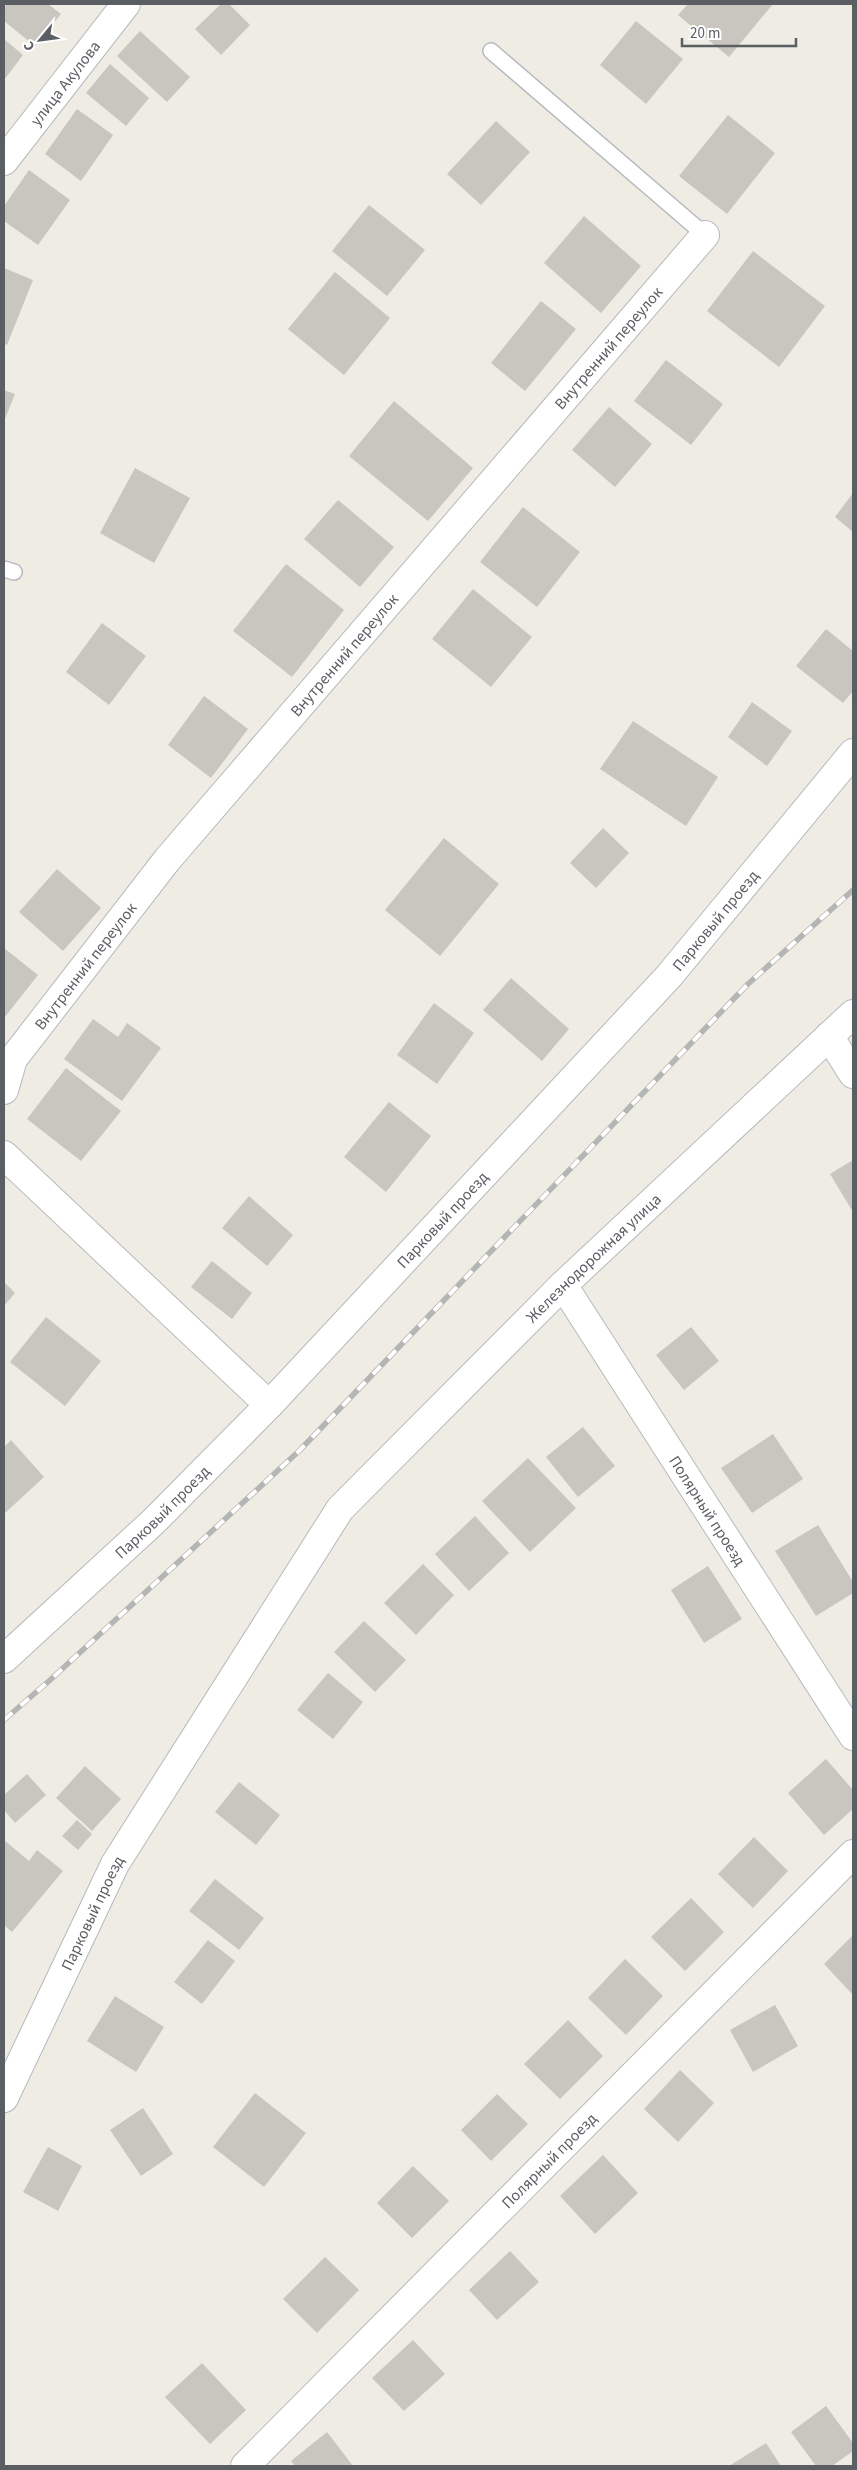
<svg xmlns="http://www.w3.org/2000/svg" width="857" height="2470" viewBox="0 0 857 2470" font-family="'Source Sans 3',sans-serif">
<rect width="100%" height="100%" fill="#eeece3"/>
<g fill="#c9c6c0">
<polygon points="7,4 48,4 61,14 35,46 4,21 4,8"/>
<polygon points="221,4 229,4 250,25 221,55 195,29"/>
<polygon points="688,4 773,4 729,57 678,15"/>
<polygon points="636,21 683,59 646,104 600,65"/>
<polygon points="140,31 190,77 167,102 117,56"/>
<polygon points="4,39 23,55 4,80"/>
<polygon points="110,64 149,98 126,126 86,93"/>
<polygon points="77,109 113,135 81,181 45,154"/>
<polygon points="728,115 775,153 727,214 679,176"/>
<polygon points="496,121 530,152 481,205 447,174"/>
<polygon points="29,170 70,200 38,245 4,221 4,206"/>
<polygon points="369,205 425,250 387,296 332,251"/>
<polygon points="584,216 641,266 601,313 544,263"/>
<polygon points="753,251 825,306 779,367 707,311"/>
<polygon points="4,268 33,280 7,345 4,343"/>
<polygon points="335,272 390,318 344,375 288,329"/>
<polygon points="541,301 576,329 525,391 491,363"/>
<polygon points="666,360 723,404 691,445 634,401"/>
<polygon points="4,390 15,394 4,421"/>
<polygon points="394,401 473,468 428,521 349,456"/>
<polygon points="609,407 652,444 615,487 572,450"/>
<polygon points="135,468 190,498 154,563 100,533"/>
<polygon points="853,493 853,532 835,517"/>
<polygon points="338,500 394,547 360,587 304,539"/>
<polygon points="523,507 580,552 537,607 480,562"/>
<polygon points="286,564 344,610 292,677 233,631"/>
<polygon points="473,589 532,637 491,687 432,639"/>
<polygon points="102,623 146,656 109,705 66,672"/>
<polygon points="826,629 853,651 853,691 843,703 796,666"/>
<polygon points="204,696 248,729 211,778 168,745"/>
<polygon points="752,702 792,731 767,766 728,737"/>
<polygon points="633,721 718,777 686,826 600,769"/>
<polygon points="603,828 629,853 596,888 570,863"/>
<polygon points="444,838 499,884 440,956 385,910"/>
<polygon points="57,869 101,908 63,951 19,912"/>
<polygon points="4,948 38,975 4,1018"/>
<polygon points="511,978 569,1029 542,1061 483,1010"/>
<polygon points="434,1003 474,1033 437,1084 397,1055"/>
<polygon points="93,1019 118,1037 127,1023 161,1048 122,1101 64,1059"/>
<polygon points="66,1068 121,1111 81,1161 27,1119"/>
<polygon points="389,1102 431,1136 386,1192 344,1157"/>
<polygon points="853,1160 853,1212 830,1174"/>
<polygon points="249,1196 293,1235 267,1266 222,1228"/>
<polygon points="212,1261 252,1293 232,1319 191,1287"/>
<polygon points="4,1282 15,1293 4,1306"/>
<polygon points="46,1317 101,1361 65,1406 10,1362"/>
<polygon points="691,1327 719,1361 684,1390 656,1355"/>
<polygon points="583,1427 615,1466 578,1497 546,1457"/>
<polygon points="773,1434 803,1479 752,1513 721,1468"/>
<polygon points="11,1440 44,1477 4,1514 4,1447"/>
<polygon points="528,1458 576,1508 530,1552 482,1501"/>
<polygon points="475,1516 509,1553 469,1591 435,1554"/>
<polygon points="818,1525 853,1582 853,1593 816,1616 775,1551"/>
<polygon points="423,1564 454,1595 416,1635 384,1603"/>
<polygon points="708,1566 742,1619 704,1643 671,1590"/>
<polygon points="364,1621 406,1660 375,1692 334,1652"/>
<polygon points="328,1673 363,1702 333,1739 297,1710"/>
<polygon points="826,1759 853,1790 853,1809 824,1835 788,1793"/>
<polygon points="85,1766 121,1799 92,1831 56,1798"/>
<polygon points="27,1774 46,1795 15,1823 4,1810 4,1795"/>
<polygon points="239,1782 280,1815 256,1845 215,1812"/>
<polygon points="77,1820 92,1834 78,1850 62,1836"/>
<polygon points="754,1837 788,1871 753,1908 718,1874"/>
<polygon points="4,1840 29,1861 37,1850 63,1871 12,1932 4,1925"/>
<polygon points="215,1879 264,1918 239,1950 189,1911"/>
<polygon points="691,1898 724,1932 685,1971 651,1937"/>
<polygon points="853,1935 853,1995 824,1964"/>
<polygon points="208,1940 235,1961 202,2004 174,1982"/>
<polygon points="625,1959 663,1996 626,2035 588,1998"/>
<polygon points="115,1996 164,2027 136,2072 87,2041"/>
<polygon points="775,2005 798,2046 753,2072 730,2030"/>
<polygon points="568,2020 603,2056 560,2099 524,2064"/>
<polygon points="680,2070 714,2103 678,2142 644,2109"/>
<polygon points="255,2093 306,2133 264,2187 213,2147"/>
<polygon points="497,2094 528,2124 491,2161 461,2130"/>
<polygon points="143,2108 173,2154 141,2176 110,2130"/>
<polygon points="48,2147 82,2166 58,2211 23,2192"/>
<polygon points="603,2155 638,2193 595,2234 560,2196"/>
<polygon points="413,2166 449,2201 412,2238 377,2203"/>
<polygon points="510,2251 539,2282 497,2320 469,2290"/>
<polygon points="325,2257 359,2290 317,2333 283,2299"/>
<polygon points="413,2340 445,2374 404,2411 372,2378"/>
<polygon points="202,2363 246,2410 210,2444 165,2397"/>
<polygon points="826,2406 853,2443 853,2451 832,2466 816,2466 791,2432"/>
<polygon points="327,2432 353,2466 295,2466 291,2461"/>
<polygon points="766,2443 781,2466 729,2466"/>
</g>
<g fill="none" stroke-linecap="round" stroke-linejoin="round">
<defs>
<g id="service">
<polyline points="491,51 705,235"/>
<polyline points="4,569 14,572"/>
</g>
<g id="minor">
<path id="s1" d="M4 161 126 4"/>
<polyline points="829,1036 853,1074"/>
<path id="s2" d="M4 1090 13 1059 167 860 705 235"/>
<polyline points="4,1155 269,1405"/>
<path id="s3" d="M563 1285 853 1736"/>
<path id="s4" d="M4 1659 153 1522 269 1405 669 976 853 753"/>
<path id="s5" d="M4 2098 115 1864 340 1509 563 1285 853 1014"/>
<path id="s6" d="M245 2466 853 1854"/>
</g>
</defs>
<use href="#service" stroke="#b6b9be" stroke-width="18"/>
<use href="#minor" stroke="#b6b9be" stroke-width="30"/>
<use href="#service" stroke="#fff" stroke-width="15"/>
<use href="#minor" stroke="#fff" stroke-width="28"/>
<defs>
<polyline id="rail" points="4,1720 49,1681 299,1451 748,984 853,890"/>
</defs>
<use href="#rail" stroke="#b4b5b5" stroke-width="5.5"/>
<use href="#rail" stroke="#fff" stroke-width="4" stroke-dasharray="11" stroke-linecap="butt"/>
</g>
<g text-anchor="middle" stroke-width="4" stroke-linejoin="round" paint-order="stroke">
<g font-size="16" fill="#5b5f64" stroke="#fff">
<text dy="6" stroke="none"><textPath href="#s1" startOffset="99">улица Акулова</textPath></text>
<text dy="6" stroke="none"><textPath href="#s2" startOffset="960">Внутренний переулок</textPath></text>
<text dy="6" stroke="none"><textPath href="#s2" startOffset="555">Внутренний переулок</textPath></text>
<text dy="6" stroke="none"><textPath href="#s4" startOffset="1026">Парковый проезд</textPath></text>
<text dy="6" stroke="none"><textPath href="#s2" startOffset="150">Внутренний переулок</textPath></text>
<text dy="6" stroke="none"><textPath href="#s4" startOffset="621">Парковый проезд</textPath></text>
<text dy="6" stroke="none"><textPath href="#s5" startOffset="1036">Железнодорожная улица</textPath></text>
<text dy="6" stroke="none"><textPath href="#s3" startOffset="268">Полярный проезд</textPath></text>
<text dy="6" stroke="none"><textPath href="#s4" startOffset="216">Парковый проезд</textPath></text>
<text dy="6" stroke="none"><textPath href="#s5" startOffset="205">Парковый проезд</textPath></text>
<text dy="6" stroke="none"><textPath href="#s6" startOffset="431">Полярный проезд</textPath></text>
</g>
</g>
<rect width="857" height="2470" fill="none" stroke="#5b5f64" stroke-width="10"/>
<g transform="translate(40 40) rotate(241)" stroke="#ffffff" stroke-width="4" paint-order="stroke">
<path d="M0-4L9 19L0 12L-9 19Z" fill="#5b5f64"/>
<text y="-8" font-size="14" font-weight="bold" text-anchor="middle" fill="#5b5f64">С</text>
</g>
<path d="M682 38v8h114v-8" fill="none" stroke="#5b5f64" stroke-width="2.5"/>
<text x="690" y="38" font-size="15" fill="#5b5f64" stroke="#ffffff" stroke-width="4" paint-order="stroke">20 m</text>
</svg>
